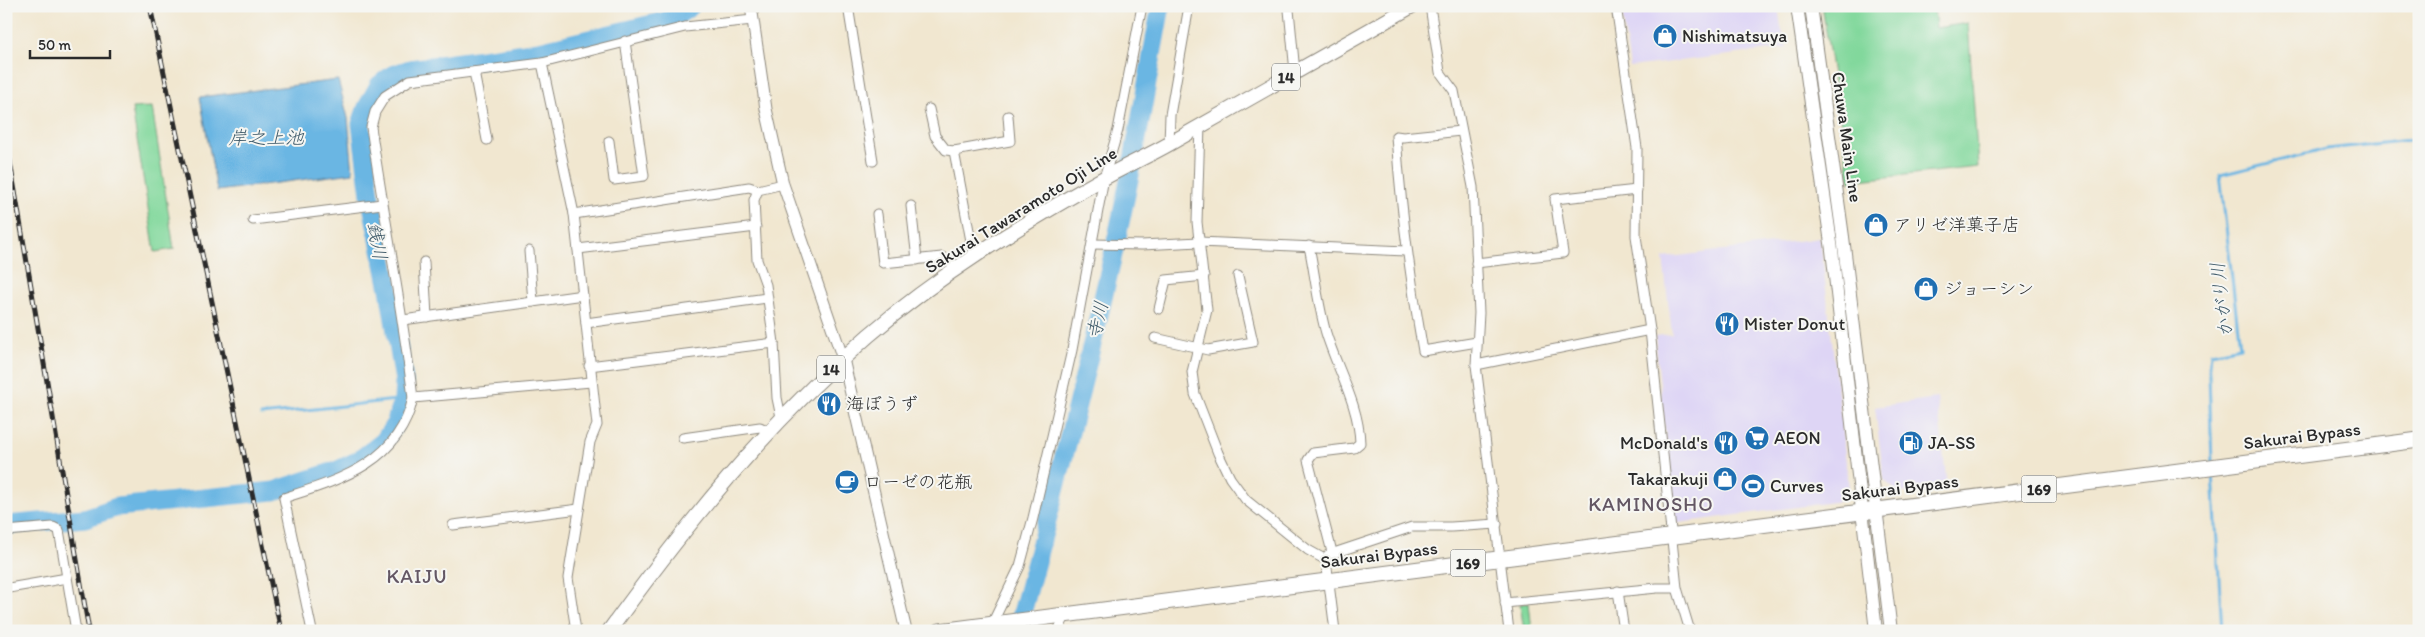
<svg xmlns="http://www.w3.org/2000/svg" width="2425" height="637" viewBox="0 0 2425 637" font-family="Itim,'Klee One',sans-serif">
<rect width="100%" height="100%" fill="#f6f6f2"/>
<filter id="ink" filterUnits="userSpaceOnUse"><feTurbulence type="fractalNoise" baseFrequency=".02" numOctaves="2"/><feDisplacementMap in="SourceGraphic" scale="10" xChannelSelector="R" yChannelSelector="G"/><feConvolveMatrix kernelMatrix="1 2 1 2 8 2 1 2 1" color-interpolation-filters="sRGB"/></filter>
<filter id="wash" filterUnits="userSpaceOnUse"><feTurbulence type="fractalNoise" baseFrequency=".0096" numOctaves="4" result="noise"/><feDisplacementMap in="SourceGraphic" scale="20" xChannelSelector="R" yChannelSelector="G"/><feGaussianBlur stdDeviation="1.12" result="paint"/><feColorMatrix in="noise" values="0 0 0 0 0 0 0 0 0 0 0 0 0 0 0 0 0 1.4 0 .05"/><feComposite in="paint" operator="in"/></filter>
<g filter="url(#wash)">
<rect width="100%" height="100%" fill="#f1e7d0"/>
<g fill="#ded5f5">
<polygon points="1621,6 1778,6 1781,27 1787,48 1630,67"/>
<polygon points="1820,238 1849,488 1841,501 1678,523 1674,519 1655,336 1672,334 1663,258"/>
<polygon points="1937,398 1947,487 1899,493 1884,480 1875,407"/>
</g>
<g fill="#82d89c" stroke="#568264">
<polygon points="1822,6 1934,6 1936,28 1968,23 1978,167 1850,181"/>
<polygon points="152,107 174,249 155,252 132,108"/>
<polygon points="1529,603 1532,631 1524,631 1520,604"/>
</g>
<polygon fill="#6ab6e3" stroke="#4a7087" points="338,80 348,118 353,173 217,191 200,97"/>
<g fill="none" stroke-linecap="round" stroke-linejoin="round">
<g stroke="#6ab6e3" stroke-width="3">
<polyline points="261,415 396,400"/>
<polyline points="2212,463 2209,375 2211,353 2240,347 2220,175 2327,149 2419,139"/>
<polyline points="2213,472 2222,631"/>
</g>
<g stroke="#6ab6e3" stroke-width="19">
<polyline points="6,525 85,518 117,507 274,491 338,470 359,460 384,441 395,424 403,400 404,381 389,289 370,195 361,124 367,107 379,85 392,75 410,69 539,51 661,22 674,18 691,6"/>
<path d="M1017 631C1057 487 1095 342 1126 195 1139 132 1149 69 1161 6"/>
</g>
</g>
</g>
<g filter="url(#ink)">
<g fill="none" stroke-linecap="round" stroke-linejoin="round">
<defs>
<g id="minor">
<polyline points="848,6 873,161"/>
<polyline points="1430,6 1440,72 1454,91 1473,187 1479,313 1476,365 1509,631"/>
<polyline points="1616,6 1637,148 1636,236 1650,330 1677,588 1690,631"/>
<polyline points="1289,10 1295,72"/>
<polyline points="542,63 685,27 753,20"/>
<polyline points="474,72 487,140"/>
<polyline points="929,109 935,136 946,150 954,151"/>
<polyline points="1200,125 1197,222 1207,310 1192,372 1195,394 1218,453 1230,478 1246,500 1308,550 1326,560 1335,631"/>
<path d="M1461 131 1403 137 1396 136C1401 208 1410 279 1423 351L1477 342"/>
<polyline points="609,141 614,180 644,176 625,41"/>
<polyline points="1169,144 1170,115 1189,6"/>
<polyline points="911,206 917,260"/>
<polyline points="574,214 749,187 758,190"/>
<polyline points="877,214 883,263 942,257 958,267"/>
<polyline points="253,220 382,204"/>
<polyline points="1093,244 1142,245 1199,242 1406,251"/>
<path d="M1309 246C1315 275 1318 305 1326 333 1337 369 1359 405 1360 443L1354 448 1313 453 1308 460 1332 552"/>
<polyline points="578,249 756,227"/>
<polyline points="529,251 533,302"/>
<polyline points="974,257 954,151 1010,141 1008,116"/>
<polyline points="424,262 427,317"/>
<polyline points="1476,263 1563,253 1555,199 1637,190"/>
<polyline points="1159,309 1166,280 1204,276"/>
<polyline points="403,320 583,295"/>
<polyline points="586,323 767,298"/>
<polyline points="1155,338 1208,350 1253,342 1238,276"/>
<polyline points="1476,365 1650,330"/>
<polyline points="589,366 774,343"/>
<polyline points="413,398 591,382"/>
<polyline points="781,417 777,398 774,343 766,285 757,260 754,200 758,190 783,184"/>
<polyline points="683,438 760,427 768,431"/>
<polyline points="453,525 579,509"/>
<polyline points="6,531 53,527 59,530 76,631"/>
<polyline points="1328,555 1412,527 1451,527 1497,524"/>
<polyline points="9,588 67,578"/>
<polyline points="1618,591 1624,631"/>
<polyline points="1505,603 1657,588 1677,588"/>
<polyline points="991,626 1020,566 1033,518 1072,350 1104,178 1118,130 1142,6"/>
<path d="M312 631 284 498C339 480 399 463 413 398 402 307 384 217 371 127L375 112 385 96 410 80 542 63 574 214 597 425 590 442 568 578 576 631"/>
<polyline points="1058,631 1066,614"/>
</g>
<polyline id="tertiary" points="751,6 766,109 783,184 843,359 906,631"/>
<g id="secondary">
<polyline points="1797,6 1832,250 1876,631"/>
<polyline points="1811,6 1843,237 1891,631"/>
</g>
<path id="primary" d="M609 631C687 523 767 424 868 336 940 274 1022 224 1104 178 1125 166 1148 156 1169 144 1250 98 1331 52 1412 6"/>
<polyline id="trunk" points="940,631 2419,440"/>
</defs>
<use href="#minor" stroke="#8e897e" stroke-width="11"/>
<use href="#tertiary" stroke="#8e897e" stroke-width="13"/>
<use href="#secondary" stroke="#8e897e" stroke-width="14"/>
<use href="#primary" stroke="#8e897e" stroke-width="16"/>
<use href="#trunk" stroke="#8e897e" stroke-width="17"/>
<use href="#minor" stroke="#fff" stroke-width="9"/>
<use href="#tertiary" stroke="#fff" stroke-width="11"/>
<use href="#secondary" stroke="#fff" stroke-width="12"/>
<use href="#primary" stroke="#fff" stroke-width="14"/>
<use href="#trunk" stroke="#fff" stroke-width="15"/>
<defs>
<g id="rail">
<polyline points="150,6 281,631"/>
<polyline points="6,138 89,631"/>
</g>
</defs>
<use href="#rail" stroke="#2b2b2b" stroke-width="5"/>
<use href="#rail" stroke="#f6f6f2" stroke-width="3" stroke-dasharray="9" stroke-linecap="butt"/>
</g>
</g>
<defs>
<symbol id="shop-disc" viewBox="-11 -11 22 22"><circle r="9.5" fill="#1f6fb2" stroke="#f6f6f2"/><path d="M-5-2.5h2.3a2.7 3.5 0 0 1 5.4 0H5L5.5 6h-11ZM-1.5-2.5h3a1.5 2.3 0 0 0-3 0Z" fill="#fff"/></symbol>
<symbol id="restaurant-disc" viewBox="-11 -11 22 22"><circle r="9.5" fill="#1f6fb2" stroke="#f6f6f2"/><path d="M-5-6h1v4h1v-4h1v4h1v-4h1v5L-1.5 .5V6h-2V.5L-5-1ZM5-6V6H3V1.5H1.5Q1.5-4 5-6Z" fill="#fff"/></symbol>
<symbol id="supermarket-disc" viewBox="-11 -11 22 22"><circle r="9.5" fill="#1f6fb2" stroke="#f6f6f2"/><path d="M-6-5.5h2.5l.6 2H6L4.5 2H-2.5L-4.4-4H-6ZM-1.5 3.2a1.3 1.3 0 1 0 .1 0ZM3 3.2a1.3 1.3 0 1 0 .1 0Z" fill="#fff"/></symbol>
<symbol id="fuel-disc" viewBox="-11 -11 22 22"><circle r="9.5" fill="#1f6fb2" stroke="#f6f6f2"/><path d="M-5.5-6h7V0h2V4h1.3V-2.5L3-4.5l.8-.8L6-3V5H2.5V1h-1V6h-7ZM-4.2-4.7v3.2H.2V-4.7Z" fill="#fff"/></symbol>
<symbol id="cafe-disc" viewBox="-11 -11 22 22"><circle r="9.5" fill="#1f6fb2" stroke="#f6f6f2"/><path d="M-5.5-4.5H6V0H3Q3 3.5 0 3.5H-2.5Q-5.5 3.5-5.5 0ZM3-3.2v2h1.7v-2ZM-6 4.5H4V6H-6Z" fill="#fff"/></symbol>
<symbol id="stadium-disc" viewBox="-11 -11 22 22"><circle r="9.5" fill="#1f6fb2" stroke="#f6f6f2"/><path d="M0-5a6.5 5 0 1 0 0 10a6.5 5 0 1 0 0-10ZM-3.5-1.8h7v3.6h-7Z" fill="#fff"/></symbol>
</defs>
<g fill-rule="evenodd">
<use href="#shop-disc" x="1651" y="22" width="28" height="28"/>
<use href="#shop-disc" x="1862" y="211" width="28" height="28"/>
<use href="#shop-disc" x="1912" y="275" width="28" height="28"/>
<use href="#restaurant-disc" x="1713" y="310" width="28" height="28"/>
<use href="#restaurant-disc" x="815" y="390" width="28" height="28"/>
<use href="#supermarket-disc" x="1743" y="424" width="28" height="28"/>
<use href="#restaurant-disc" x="1712" y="429" width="28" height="28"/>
<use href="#fuel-disc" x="1897" y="429" width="28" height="28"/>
<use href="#shop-disc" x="1711" y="465" width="28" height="28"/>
<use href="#cafe-disc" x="833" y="468" width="28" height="28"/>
<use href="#stadium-disc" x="1739" y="472" width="28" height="28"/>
</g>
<g text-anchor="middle" stroke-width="4" stroke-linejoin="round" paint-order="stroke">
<g fill="#f6f6f2" stroke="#686867" stroke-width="1">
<rect x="1272" y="63.5" width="28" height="27" rx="4"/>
<rect x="817" y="355.5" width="28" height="27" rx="4"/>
<rect x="2021.5" y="475.5" width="35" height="27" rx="4"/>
<rect x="1450.5" y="549.5" width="35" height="27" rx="4"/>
</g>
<g font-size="16" font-weight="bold" fill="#2b2b2b">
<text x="1286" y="83">14</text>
<text x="831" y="375">14</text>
<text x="2039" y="495">169</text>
<text x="1468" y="569">169</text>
</g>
<g font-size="18" fill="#2b2b2b" stroke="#f6f6f2" text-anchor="start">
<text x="1682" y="42">Nishimatsuya</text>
<text x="1894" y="231">アリゼ洋菓子店</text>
<text x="1944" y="295">ジョーシン</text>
<text x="1744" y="330">Mister Donut</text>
<text x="846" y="410">海ぼうず</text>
<text x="1774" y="444">AEON</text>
<text x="1708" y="449" text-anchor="end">McDonald's</text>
<text x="1928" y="449">JA-SS</text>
<text x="1708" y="485" text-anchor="end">Takarakuji</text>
<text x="864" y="488">ローゼの花瓶</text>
<text x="1770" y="492">Curves</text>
</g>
<g font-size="18" fill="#2b2b2b" stroke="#f6f6f2">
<text transform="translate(1847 137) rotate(82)" y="6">Chuwa Main Line</text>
<text transform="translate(1021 210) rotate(-32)" y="6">Sakurai Tawaramoto Oji Line</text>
<text transform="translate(2302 436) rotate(-7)" y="6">Sakurai Bypass</text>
<text transform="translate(1900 488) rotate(-7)" y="6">Sakurai Bypass</text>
<text transform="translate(1379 555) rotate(-7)" y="6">Sakurai Bypass</text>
</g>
<g font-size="19" font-style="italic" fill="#415c6b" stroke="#f6f6f2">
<text x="266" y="144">岸之上池</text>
<text transform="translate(378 241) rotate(80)" y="7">銭川</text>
<text transform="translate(2221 300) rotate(-97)" y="7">かがり川</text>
<text transform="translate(1097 320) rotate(-77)" y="7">寺川</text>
</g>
<g font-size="20" letter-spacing="1" fill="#645764" stroke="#f6f6f2">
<text x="1651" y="511">KAMINOSHO</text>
<text x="417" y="583">KAIJU</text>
</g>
</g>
<rect width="2425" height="637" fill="none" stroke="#f6f6f2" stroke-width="25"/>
<path d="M30 50v8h80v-8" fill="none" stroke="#2b2b2b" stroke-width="2.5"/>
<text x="38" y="50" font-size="15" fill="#2b2b2b" stroke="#f6f6f2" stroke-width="4" paint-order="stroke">50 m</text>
</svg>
